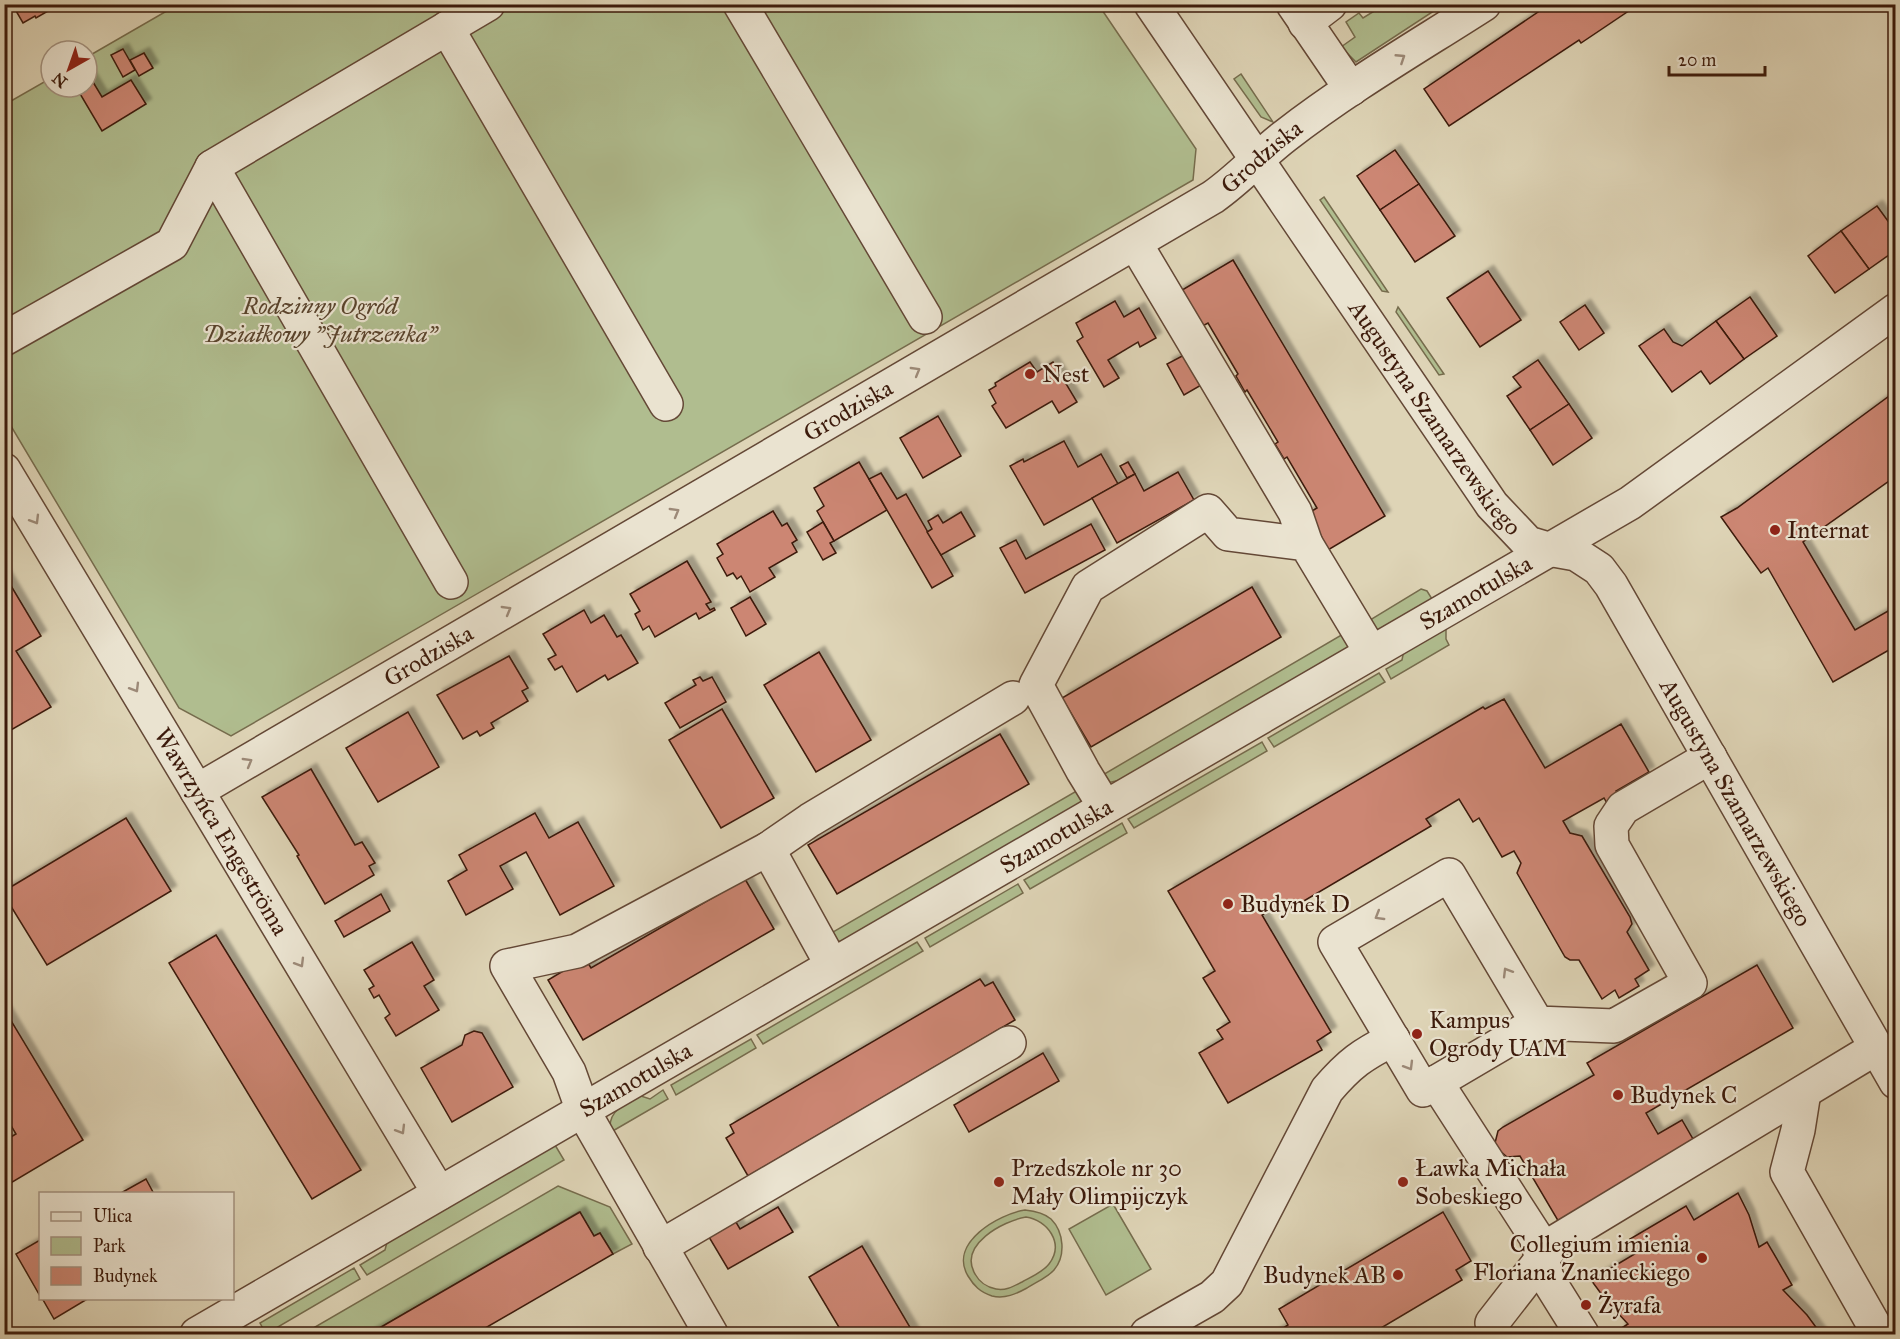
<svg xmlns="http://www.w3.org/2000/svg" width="1900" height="1339" viewBox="0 0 1900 1339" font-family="'IM FELL Great Primer',serif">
<defs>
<filter id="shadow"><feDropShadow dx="5.5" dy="-5.5" stdDeviation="1.5" flood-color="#0004"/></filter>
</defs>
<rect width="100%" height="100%" fill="#ded4b6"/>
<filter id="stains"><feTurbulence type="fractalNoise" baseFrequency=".00333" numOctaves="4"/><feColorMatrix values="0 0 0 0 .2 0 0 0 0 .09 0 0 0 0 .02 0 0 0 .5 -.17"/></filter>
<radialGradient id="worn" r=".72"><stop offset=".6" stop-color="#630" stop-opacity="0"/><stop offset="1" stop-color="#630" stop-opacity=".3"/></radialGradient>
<g fill="#b0bd8f" stroke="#766c4d" stroke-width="1.5" fill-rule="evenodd">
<polygon points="1098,4 1196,149 1193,180 231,736 179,708 5,416 4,105 51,78 51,87 87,87 87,57 177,5"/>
<polygon points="1384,5 1443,5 1356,62 1341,47 1355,37 1346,22 1359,13 1363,18"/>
<polygon points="1241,74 1273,122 1261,117 1234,79"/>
<polygon points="1324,197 1388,292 1382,291 1320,200"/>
<polygon points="1398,307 1444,374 1439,375 1396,312"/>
<polygon points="1421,589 1427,591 1432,599 1378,630 1374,631 1365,623"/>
<polygon points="1446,626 1446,639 1449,645 1391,679 1386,669 1402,660 1404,650"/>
<polygon points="1350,630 1352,646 1125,779 1107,783 1101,776"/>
<polygon points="1379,673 1385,682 1274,747 1268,738"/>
<polygon points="1262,742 1267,751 1134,828 1128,819"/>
<polygon points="1080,789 1083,793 1082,803 843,941 833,942 826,936"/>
<polygon points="1122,823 1127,833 1030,889 1024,880"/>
<polygon points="1018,884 1023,893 930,947 925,938"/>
<polygon points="917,942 923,951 763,1044 757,1035"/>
<polygon points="751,1039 756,1048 676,1095 671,1085"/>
<path d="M663 1090 668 1099 611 1132C606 1112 624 1105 638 1095L650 1099Z"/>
<polygon points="555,1145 564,1160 367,1275 360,1265 385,1250 387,1242"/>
<polygon points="558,1186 610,1207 632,1244 613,1254 600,1233 594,1236 579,1212 369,1334 303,1334"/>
<polygon points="1113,1204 1151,1269 1106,1295 1069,1229"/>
<path d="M1025 1210C1035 1211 1044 1213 1051 1219 1064 1232 1066 1256 1054 1270 1047 1278 1036 1282 1027 1288 1016 1294 1005 1299 992 1296 980 1292 974 1286 968 1276 948 1243 999 1214 1025 1210ZM1026 1217C1047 1220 1065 1243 1049 1264 1043 1272 1031 1277 1022 1282 1014 1286 1006 1291 996 1289 986 1287 980 1283 975 1274 958 1245 1003 1221 1026 1217Z"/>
<polygon points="354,1268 360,1279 266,1334 260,1323"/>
</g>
<g fill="#cc8673" stroke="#3c1a0b" stroke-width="1.5" filter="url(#shadow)">
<polygon points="12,4 53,4 55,7 36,18 35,16 23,23"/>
<polygon points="1550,4 1639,4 1581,43 1579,40 1449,126 1424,89"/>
<polygon points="123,49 135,70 123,77 111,55"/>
<polygon points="144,53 153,68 139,76 130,60"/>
<polygon points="87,72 102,97 131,80 146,104 102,131 76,87 87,87"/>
<polygon points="1395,150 1419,184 1380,210 1357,176"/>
<polygon points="1419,184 1455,236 1415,262 1380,210"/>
<polygon points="1877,206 1896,232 1896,250 1869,269 1841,231"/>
<polygon points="1841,231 1869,269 1835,293 1808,256"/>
<polygon points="1233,260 1385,516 1328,550 1307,514 1317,508 1287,457 1284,459 1275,444 1278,442 1247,390 1245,392 1236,376 1238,374 1208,323 1197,329 1177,293"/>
<polygon points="1488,271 1521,320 1480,347 1447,298"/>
<polygon points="1750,297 1777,336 1744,359 1716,321"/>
<polygon points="1115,301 1124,317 1139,308 1156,338 1140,347 1138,342 1108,360 1119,378 1104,387 1077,341 1083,337 1076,323"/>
<polygon points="1585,305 1604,333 1579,350 1560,322"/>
<polygon points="1716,321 1744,359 1710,384 1701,371 1672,392 1639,346 1664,329 1673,342 1682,346"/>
<polygon points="1186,354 1203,384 1184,395 1167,364"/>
<polygon points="1538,360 1569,404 1530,430 1507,396 1521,387 1513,377"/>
<polygon points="1030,362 1037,372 1053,362 1077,402 1059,413 1052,401 1006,428 992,406 996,403 989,390 996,386 995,383"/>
<polygon points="1896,391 1896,476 1803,542 1855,630 1888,611 1896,625 1896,646 1833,682 1768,568 1761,573 1721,517 1737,508"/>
<polygon points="1569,404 1592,438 1553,465 1530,430"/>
<polygon points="938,416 961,456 923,478 900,438"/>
<polygon points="1064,441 1078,467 1101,454 1118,484 1044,525 1010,466 1023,459 1024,462"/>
<polygon points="859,462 887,510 834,541 817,511 824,506 814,488"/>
<polygon points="1128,462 1135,474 1127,478 1120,466"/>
<polygon points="1178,472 1194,500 1117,543 1092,498 1135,474 1144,491"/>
<polygon points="881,473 897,499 906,494 953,576 932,588 869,479"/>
<polygon points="773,511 782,526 787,523 797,540 792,543 797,552 769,568 775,577 750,592 741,576 737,579 733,573 727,576 717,558 723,554 717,544"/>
<polygon points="961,512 975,536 941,555 927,532 932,529 928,521 938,515 943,523"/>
<polygon points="823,522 834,541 830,543 836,553 823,560 807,532"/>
<polygon points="1091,524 1105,550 1025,593 1000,548 1016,540 1026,559"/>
<polygon points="687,561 711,602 706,604 710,610 714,608 715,610 699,619 696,613 655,637 649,626 643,630 635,614 640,611 630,594"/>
<polygon points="4,574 41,636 16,651 51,707 4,734"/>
<polygon points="1252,587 1281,637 1091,747 1062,698"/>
<polygon points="750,597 766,624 746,636 731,608"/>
<polygon points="584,610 591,623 604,615 617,637 621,635 638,663 608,680 605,675 577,692 562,666 555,670 548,659 556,655 543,634"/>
<polygon points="819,652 871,740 816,772 764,685"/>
<polygon points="509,656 528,688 522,691 528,701 491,723 494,728 480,736 477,731 463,739 437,695"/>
<polygon points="700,677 703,681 712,677 726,702 680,728 665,703 696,685 693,680"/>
<polygon points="1504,699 1545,768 1621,724 1649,772 1616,791 1620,798 1608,805 1604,798 1563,821 1570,833 1582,836 1630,917 1632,924 1627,932 1649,970 1635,979 1639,986 1619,998 1615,990 1602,999 1579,960 1570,960 1565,957 1517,873 1521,863 1514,851 1502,857 1479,818 1473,822 1459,799 1426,819 1431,826 1292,908 1287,900 1262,915 1331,1032 1317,1041 1322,1050 1228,1103 1199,1053 1223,1039 1217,1030 1230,1022 1203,978 1215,971 1168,891 1483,707 1485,709"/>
<polygon points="722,709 774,798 721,828 669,740"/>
<polygon points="408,712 439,767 378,802 346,748"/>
<polygon points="1000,734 1029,784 837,894 808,845"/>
<polygon points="311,769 355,845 362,842 375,863 369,866 374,875 325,904 297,856 299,855 262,797"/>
<polygon points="535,813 549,838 578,822 614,886 560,915 526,852 500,866 513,889 466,915 448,881 467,870 459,855"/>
<polygon points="126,818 171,891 47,965 4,895 4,891"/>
<polygon points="745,879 774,929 583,1040 548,980 585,958 591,968"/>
<polygon points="381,894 390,911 344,937 335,921"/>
<polygon points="216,935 361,1170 312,1199 169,963"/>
<polygon points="412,942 434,980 424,986 439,1010 396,1036 385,1018 390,1014 379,995 374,998 369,989 374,986 364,970"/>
<polygon points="1757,965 1793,1028 1646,1113 1658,1134 1682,1120 1697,1146 1560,1224 1520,1156 1507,1157 1498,1149 1495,1143 1498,1131 1503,1127 1594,1075 1587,1063"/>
<polygon points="980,979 985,986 993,982 1015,1020 748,1176 726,1138 734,1133 730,1125"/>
<polygon points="4,1009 83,1140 4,1187 4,1141 16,1134 4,1114"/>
<polygon points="474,1031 482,1033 513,1087 452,1122 421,1068 462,1045 465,1035"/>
<polygon points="1043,1053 1059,1081 969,1132 954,1105"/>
<polygon points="146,1179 154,1194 118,1194 121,1193"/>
<polygon points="1738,1193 1749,1215 1759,1247 1767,1242 1792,1285 1783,1290 1807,1315 1821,1334 1623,1334 1620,1329 1628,1324 1605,1299 1591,1280 1638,1252 1630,1239 1686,1206 1694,1220"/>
<polygon points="778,1207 793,1232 728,1269 706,1232 733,1217 740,1229"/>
<polygon points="580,1212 594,1236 600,1233 613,1254 475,1334 369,1334"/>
<polygon points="1443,1212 1471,1261 1456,1270 1462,1280 1371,1334 1274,1334 1288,1325 1279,1309"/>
<polygon points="40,1240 40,1296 16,1254"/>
<polygon points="862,1246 914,1334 843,1334 809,1277"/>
<polygon points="42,1298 89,1298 54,1319"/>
</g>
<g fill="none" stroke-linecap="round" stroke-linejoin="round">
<defs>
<g id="minor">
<polyline points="740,4 925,317"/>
<path id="s1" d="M1151 4 1492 505 1528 543 1548 549 1576 554 1599 569 1611 585 1896 1082"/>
<polyline points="1293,4 1351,89"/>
<polyline points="1305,23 1330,4"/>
<polyline points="447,28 666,404"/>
<polyline points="212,167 451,582"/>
<polyline points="1135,243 1295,512 1306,544"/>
<polyline points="4,339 172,244 212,167 488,4"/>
<path id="s2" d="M4 470 439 1193"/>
<path id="s3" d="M197 791 1213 197C1240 178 1259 156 1285 136 1348 87 1417 47 1484 4"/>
<polyline points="1105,807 1083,771 1036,685 1088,587 1208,511 1228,534 1306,544 1371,652"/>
<polyline points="768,849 810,820 1013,698"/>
<polyline points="1537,1023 1449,875 1335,942 1423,1090 1537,1023 1614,1026 1690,983 1612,845 1611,826 1623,808 1710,757"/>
<polyline points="1436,1082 1536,1237 1547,1278 1582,1334"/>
<polyline points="1804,1092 1798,1130 1787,1172 1879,1334"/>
<polyline points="660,1247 1009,1043"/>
<polyline points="1492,1323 1555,1242 1876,1048"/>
<path id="s4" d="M197 1334 1630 503 1896 310"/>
<polyline points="711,1334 583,1111 569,1072 507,966 577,951 768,849 832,965"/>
<path d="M1147 1334 1212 1297 1227 1283 1327 1090C1350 1063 1362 1055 1393 1039"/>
</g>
</defs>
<use href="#minor" stroke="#644836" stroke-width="36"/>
<use href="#minor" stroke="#eae3d0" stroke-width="33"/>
</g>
<defs><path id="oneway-chevron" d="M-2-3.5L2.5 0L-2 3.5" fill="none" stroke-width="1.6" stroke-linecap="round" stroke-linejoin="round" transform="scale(1.5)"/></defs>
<g stroke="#9c8977">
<use href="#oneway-chevron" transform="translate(1401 58) rotate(-33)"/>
<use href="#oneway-chevron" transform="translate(916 371) rotate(-30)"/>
<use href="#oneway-chevron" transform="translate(675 512) rotate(-30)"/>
<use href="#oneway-chevron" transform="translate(35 520) rotate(59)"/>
<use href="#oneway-chevron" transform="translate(507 610) rotate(-30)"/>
<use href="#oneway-chevron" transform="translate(135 688) rotate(59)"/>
<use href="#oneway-chevron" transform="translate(248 762) rotate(-30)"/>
<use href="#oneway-chevron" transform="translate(1379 916) rotate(149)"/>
<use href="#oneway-chevron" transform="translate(300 963) rotate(59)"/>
<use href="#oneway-chevron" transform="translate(1507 972) rotate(-121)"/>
<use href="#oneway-chevron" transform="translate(1409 1066) rotate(59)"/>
<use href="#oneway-chevron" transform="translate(401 1130) rotate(59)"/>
</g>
<g fill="#8f2418" stroke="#eae3d0" stroke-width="2">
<circle cx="1030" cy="374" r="6"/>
<circle cx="1775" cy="530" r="6"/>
<circle cx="1228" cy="904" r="6"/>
<circle cx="1417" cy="1034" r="6"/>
<circle cx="1618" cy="1095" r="6"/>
<circle cx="999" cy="1182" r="6"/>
<circle cx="1403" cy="1182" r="6"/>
<circle cx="1702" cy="1258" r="6"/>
<circle cx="1398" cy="1275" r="6"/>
<circle cx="1586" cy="1305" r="6"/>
</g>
<g text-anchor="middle" stroke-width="4.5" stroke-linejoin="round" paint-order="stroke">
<g font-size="24" fill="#3c1a0b" stroke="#eae3d0">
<text dy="8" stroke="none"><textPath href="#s3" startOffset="1240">Grodziska</textPath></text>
<text dy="8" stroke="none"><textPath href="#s3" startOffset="754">Grodziska</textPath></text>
<text dy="8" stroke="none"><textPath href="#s1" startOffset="502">Augustyna Szamarzewskiego</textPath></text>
<text dy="8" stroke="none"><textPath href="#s4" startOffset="1478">Szamotulska</textPath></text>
<text dy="8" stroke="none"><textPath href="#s3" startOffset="268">Grodziska</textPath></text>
<text dy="8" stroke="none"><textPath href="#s1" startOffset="1006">Augustyna Szamarzewskiego</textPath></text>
<text dy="8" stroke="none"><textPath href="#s2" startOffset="422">Wawrzyńca Engeströma</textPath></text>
<text dy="8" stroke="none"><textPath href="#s4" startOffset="993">Szamotulska</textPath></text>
<text dy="8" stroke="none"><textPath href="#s4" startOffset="507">Szamotulska</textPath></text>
</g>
<g font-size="24" font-style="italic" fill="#59432c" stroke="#eae3d0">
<text x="320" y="314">Rodzinny Ogród<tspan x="320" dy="28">Działkowy "Jutrzenka"</tspan></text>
</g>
<g font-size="24" fill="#3c1a0b" stroke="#eae3d0" text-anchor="start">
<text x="1042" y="382">Nest</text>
<text x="1787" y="538">Internat</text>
<text x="1240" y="912">Budynek D</text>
<text x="1429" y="1028">Kampus<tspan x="1429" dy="28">Ogrody UAM</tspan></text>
<text x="1630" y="1103">Budynek C</text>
<text x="1011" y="1176">Przedszkole nr 30<tspan x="1011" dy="28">Mały Olimpijczyk</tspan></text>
<text x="1415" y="1176">Ławka Michała<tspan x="1415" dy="28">Sobeskiego</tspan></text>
<text x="1690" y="1252" text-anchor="end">Collegium imienia<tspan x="1690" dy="28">Floriana Znanieckiego</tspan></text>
<text x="1386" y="1283" text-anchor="end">Budynek AB</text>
<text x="1598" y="1313">Żyrafa</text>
</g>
</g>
<rect width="1900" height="1339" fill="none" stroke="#ded4b6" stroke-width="24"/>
<rect x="6" y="6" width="1888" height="1327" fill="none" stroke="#3c1a0b" stroke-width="3"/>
<rect x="12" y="12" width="1876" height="1315" fill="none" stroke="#3c1a0b" stroke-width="1.5"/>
<rect x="39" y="1192" width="195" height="108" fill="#eae3d0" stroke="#a49381" stroke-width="1.5"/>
<rect x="51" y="1212" width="30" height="9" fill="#eae3d0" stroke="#a49381" stroke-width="1.5"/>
<text x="93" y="1222" font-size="18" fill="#3c1a0b">Ulica</text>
<rect x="51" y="1237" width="30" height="18" fill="#b0bd8f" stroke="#a49381" stroke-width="1.5"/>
<text x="93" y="1252" font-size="18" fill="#3c1a0b">Park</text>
<rect x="51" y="1267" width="30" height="18" fill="#cc8673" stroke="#a49381" stroke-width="1.5"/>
<text x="93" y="1282" font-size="18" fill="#3c1a0b">Budynek</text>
<g transform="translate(69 69) rotate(220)"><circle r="28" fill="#eae3d0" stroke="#a49381" stroke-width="1.5"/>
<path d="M0-4.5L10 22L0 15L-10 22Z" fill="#8f2418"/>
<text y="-9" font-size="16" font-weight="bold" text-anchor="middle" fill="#3c1a0b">N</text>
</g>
<path d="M1669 66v9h96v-9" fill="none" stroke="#3c1a0b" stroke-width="3"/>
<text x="1678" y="66" font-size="18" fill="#3c1a0b" stroke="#eae3d0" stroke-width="4.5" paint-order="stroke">20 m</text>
<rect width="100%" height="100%" filter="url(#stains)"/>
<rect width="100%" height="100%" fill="url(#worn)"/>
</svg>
